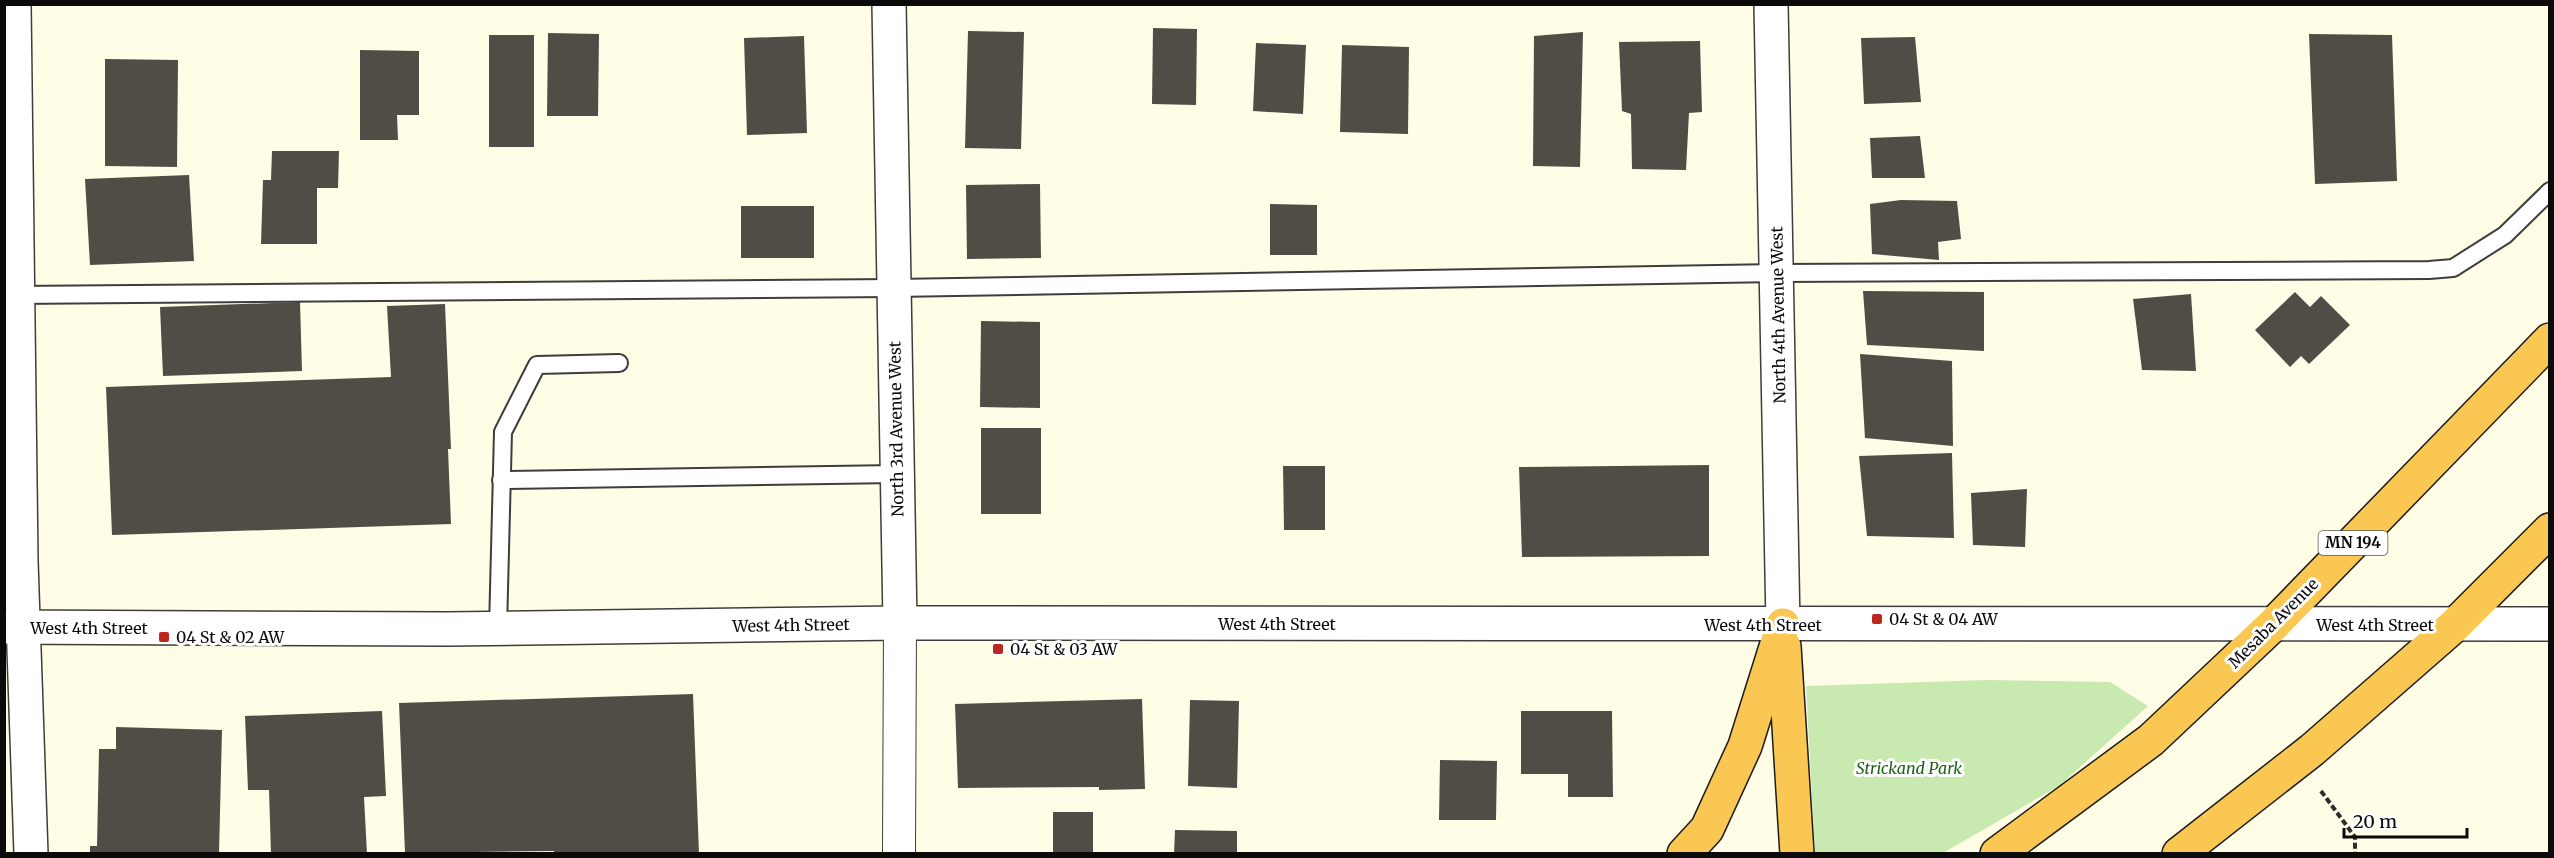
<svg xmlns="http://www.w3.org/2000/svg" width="2554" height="858" viewBox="0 0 2554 858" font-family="Merriweather,serif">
<rect width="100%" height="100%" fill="#fffde6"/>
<polygon fill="#c8e9b0" points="1987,680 2110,682 2148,706 2059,786 1943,853 1815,853 1806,686"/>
<g fill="#524c46">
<polygon points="1153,28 1197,29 1196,105 1152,104"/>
<polygon points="968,31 1024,32 1021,149 965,148"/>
<polygon points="1583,32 1580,167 1533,166 1534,36"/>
<polygon points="548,33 599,34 598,116 547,116"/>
<polygon points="2309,34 2392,35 2397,181 2315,184"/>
<rect x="489" y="35" width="45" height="112"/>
<polygon points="804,36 807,133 747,135 744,38"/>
<polygon points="1915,37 1921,102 1864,104 1861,38"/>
<polygon points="1700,41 1702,112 1689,113 1686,170 1632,169 1631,114 1622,111 1619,42"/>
<polygon points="1256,43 1306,45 1303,114 1253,111"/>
<polygon points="1342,45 1409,47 1408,134 1340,132"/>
<polygon points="360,50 419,51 419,115 397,115 398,140 360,140"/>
<polygon points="105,59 178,60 177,167 105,166"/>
<polygon points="1920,136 1925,178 1872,178 1870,138"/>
<polygon points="272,151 339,151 338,188 317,188 317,244 261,244 263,180 271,180"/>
<polygon points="189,175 194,261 90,265 85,179"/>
<polygon points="1040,184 1041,258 967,259 966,185"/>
<polygon points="1901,200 1957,201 1961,239 1938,242 1939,260 1872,254 1870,204"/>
<polygon points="1270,204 1317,205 1317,255 1270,255"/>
<rect x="741" y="206" width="73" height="52"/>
<polygon points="1863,291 1984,292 1984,351 1867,345"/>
<polygon points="2295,292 2310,307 2321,296 2350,325 2309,364 2301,356 2290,367 2255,330"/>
<polygon points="2191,294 2196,371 2142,370 2133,299"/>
<polygon points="300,302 302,371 163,376 160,307"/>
<polygon points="445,304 451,449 448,449 451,524 112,535 106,387 391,377 387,306"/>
<polygon points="981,321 1040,322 1040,408 980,407"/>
<polygon points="1860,354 1952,361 1953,446 1865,438"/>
<rect x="981" y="428" width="60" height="86"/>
<polygon points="1952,453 1954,538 1867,536 1859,456"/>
<polygon points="1709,465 1709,556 1522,557 1519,467"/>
<polygon points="1283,466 1325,466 1325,530 1284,530"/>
<polygon points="2027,489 2025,547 1973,545 1971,493"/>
<polygon points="693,694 699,854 554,854 554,851 405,853 399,703"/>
<polygon points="1142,699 1145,789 1099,790 1099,787 958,788 955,704"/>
<polygon points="1190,700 1239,701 1237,788 1188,786"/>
<polygon points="382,711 386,796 364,797 367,854 271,854 269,790 248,790 245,716"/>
<polygon points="1521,711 1612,711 1613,797 1568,797 1568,774 1521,774"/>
<polygon points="116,727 222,730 219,854 90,854 90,846 97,846 99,749 116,749"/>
<polygon points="1440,760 1497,761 1496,820 1439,820"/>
<rect x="1053" y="812" width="40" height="42"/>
<polygon points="1175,830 1237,831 1237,854 1174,854"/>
</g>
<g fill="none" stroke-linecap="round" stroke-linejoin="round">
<defs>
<g id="service">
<polyline points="14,295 894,288 1777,273 2429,270 2453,268 2505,235 2550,191"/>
<polyline points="501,480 897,474"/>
<polyline points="498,629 503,432 537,365 619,363"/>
</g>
<polyline id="minor" points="899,854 900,623"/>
<g id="tertiary">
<polyline points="14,4 21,561 31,854"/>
<polyline points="889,4 900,623"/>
<polyline points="1771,4 1783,625"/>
<polyline points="4,627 447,629 900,623 2550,624"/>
</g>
<g id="trunk">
<polyline points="1784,646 1797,854"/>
<polyline points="1684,854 1707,829 1745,746 1783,625"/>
<polyline points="1997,854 2151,740 2274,624 2550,340"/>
<polyline points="2179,854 2312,750 2455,625 2550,530"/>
</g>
</defs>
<use href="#service" stroke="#3d3d3d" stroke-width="20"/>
<use href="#minor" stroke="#3d3d3d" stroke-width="34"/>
<use href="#tertiary" stroke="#3d3d3d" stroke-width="36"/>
<use href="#trunk" stroke="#1b1b1b" stroke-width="36"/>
<polyline stroke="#2c2c2c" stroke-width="4" stroke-dasharray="6 3" stroke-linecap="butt" points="2321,791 2355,837 2355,854"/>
<use href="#service" stroke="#fff" stroke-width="16"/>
<use href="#minor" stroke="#fff" stroke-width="32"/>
<use href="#tertiary" stroke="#fff" stroke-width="33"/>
<use href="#trunk" stroke="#fac852" stroke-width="33"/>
</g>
<g fill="#bb2820" stroke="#fff" stroke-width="2">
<rect x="1871" y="613" width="12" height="12" rx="3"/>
<rect x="158" y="631" width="12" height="12" rx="3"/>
<rect x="992" y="643" width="12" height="12" rx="3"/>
</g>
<g text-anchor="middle" stroke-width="6" stroke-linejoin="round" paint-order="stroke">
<rect fill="#fff" stroke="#545454" stroke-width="1.5" x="2318.5" y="531" width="69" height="24" rx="4.5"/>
<g font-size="15" font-weight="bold" fill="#0a0a0a">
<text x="2353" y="548">MN 194</text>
</g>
<g font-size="16" fill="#0a0a0a" stroke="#fff">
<text transform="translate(1778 315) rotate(-91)" y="6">North 4th Avenue West</text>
<text transform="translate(896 429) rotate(-91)" y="6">North 3rd Avenue West</text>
<text transform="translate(2273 623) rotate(-45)" y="6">Mesaba Avenue</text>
<text x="1277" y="630">West 4th Street</text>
<text transform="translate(791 625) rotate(-1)" y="6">West 4th Street</text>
<text x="1763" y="631">West 4th Street</text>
<text x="2375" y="631">West 4th Street</text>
<text x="89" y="634">West 4th Street</text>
</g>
<g font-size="16" fill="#0a0a0a" stroke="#fff" text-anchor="start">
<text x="1889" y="625">04 St &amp; 04 AW</text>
<text x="176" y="643">04 St &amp; 02 AW</text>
<text x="1010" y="655">04 St &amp; 03 AW</text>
</g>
<g font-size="16" font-style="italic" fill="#22611a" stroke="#fff">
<text x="1909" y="774">Strickand Park</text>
</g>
</g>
<rect width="2554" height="858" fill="none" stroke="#0a0a0a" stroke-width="12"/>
<path d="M2344 828v9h123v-9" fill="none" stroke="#0a0a0a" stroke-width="3"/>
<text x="2353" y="828" font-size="18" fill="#0a0a0a" stroke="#ffffff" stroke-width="4.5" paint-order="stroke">20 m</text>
</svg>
